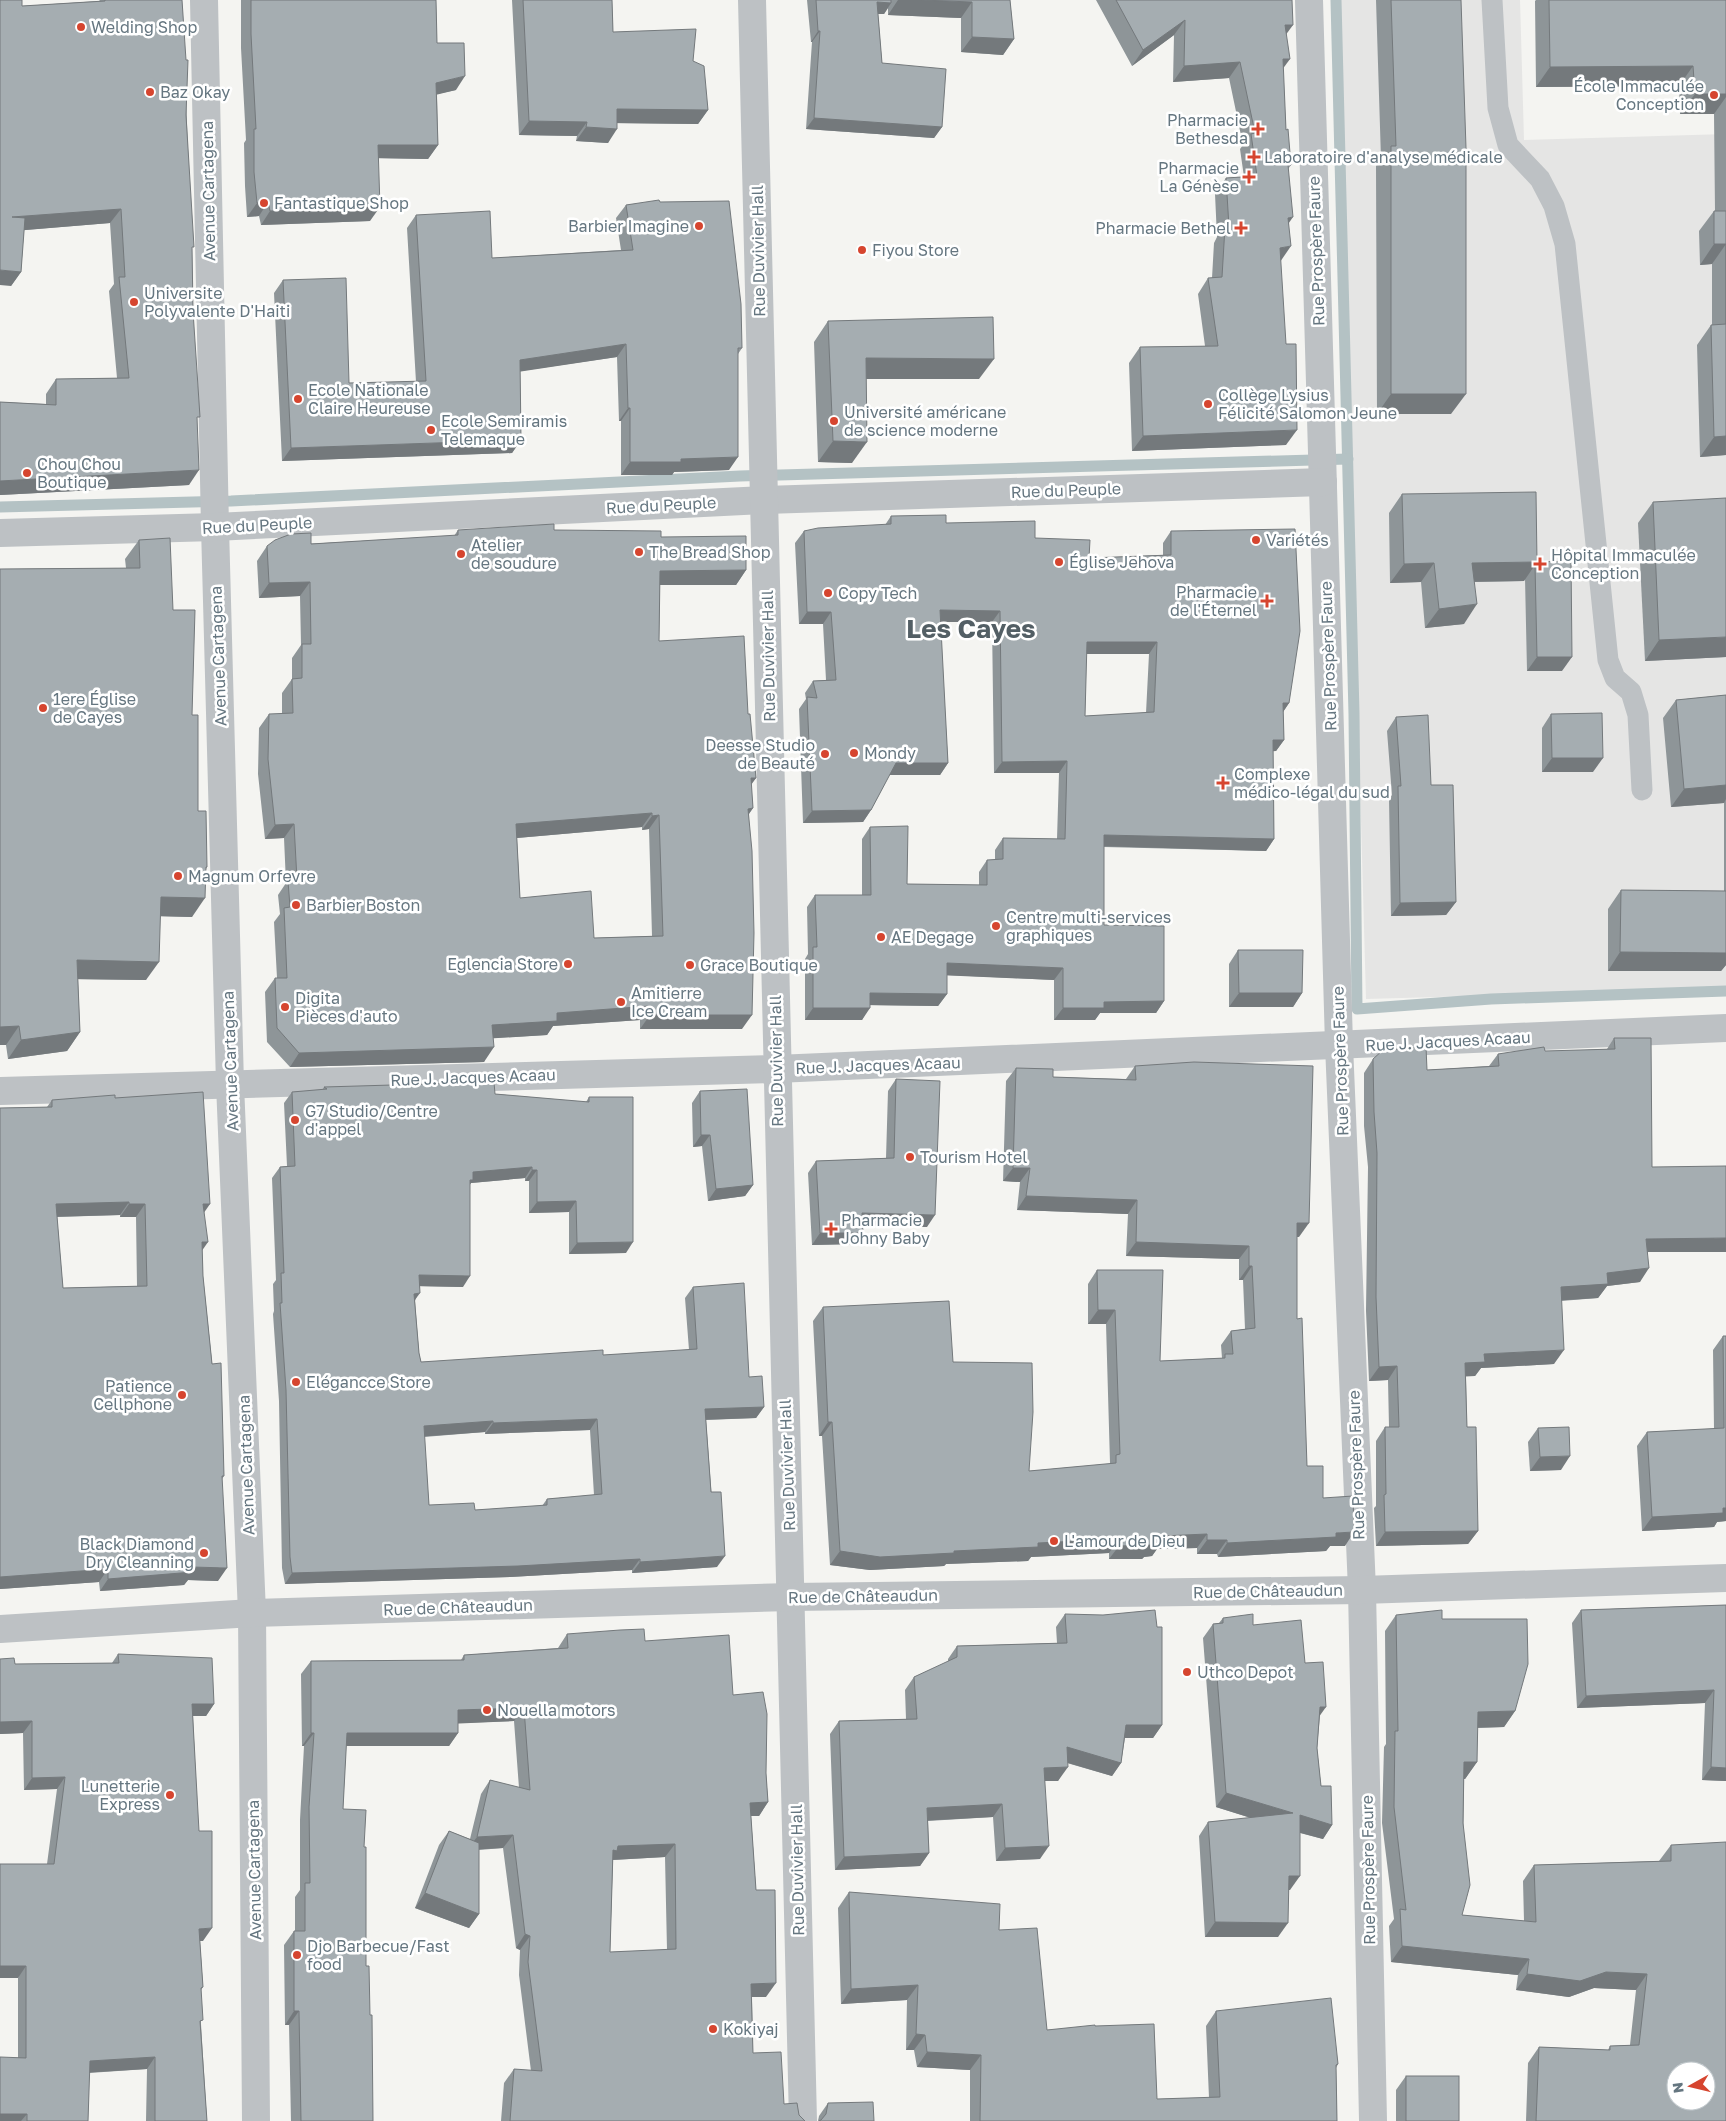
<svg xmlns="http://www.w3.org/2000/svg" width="1726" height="2121" viewBox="0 0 1726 2121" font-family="'Golos Text',sans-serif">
<rect width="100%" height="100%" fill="#f4f4f1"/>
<polygon fill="#e5e5e4" points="1338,0 1520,0 1524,140 1726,134 1726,989 1366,999"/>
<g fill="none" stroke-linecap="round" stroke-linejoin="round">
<g stroke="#b4c2c4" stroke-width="11">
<polyline points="1336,0 1354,714 1357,1009 1491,999 1726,991"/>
<polyline points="0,507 231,501 740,476 1348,459"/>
</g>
<polyline stroke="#bdc1c4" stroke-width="21" points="1492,0 1498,108 1508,145 1540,179 1554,206 1565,244 1608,660 1615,678 1631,692 1638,715 1642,790"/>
<g stroke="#bdc1c4" stroke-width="28">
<polyline points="204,0 215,527 230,1084 252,1613 256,2121"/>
<polyline points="1309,0 1339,1045 1362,1590 1373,2121"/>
<polyline points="0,533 215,527 765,500 1323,482"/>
<polyline points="0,1091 776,1069 1726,1028"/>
</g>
<g stroke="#bdc1c4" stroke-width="28">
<polyline points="752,0 803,2121"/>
<polyline points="0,1629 252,1613 791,1597 1362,1590 1726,1578"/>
</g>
</g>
<g fill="#8e9598" fill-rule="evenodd">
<polygon points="100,0 182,0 192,250 193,311 197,421 189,485 0,495 0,402 46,404 46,394 56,379 117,378 109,291 114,284 110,223 24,230 21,272 11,286 22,6 99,1"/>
<polygon points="241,0 436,0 437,43 456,90 437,94 438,145 428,159 378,158 370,221 261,225 259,216 247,217 245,186 244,143 246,140 241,48"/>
<polygon points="512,0 612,0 613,32 693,61 708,110 698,124 617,123 608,143 576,141 577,136 519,135"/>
<polygon points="807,0 1010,0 1014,39 1003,55 961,52 961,18 888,15 888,8 884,14 878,14 882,63 942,127 934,138 806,129 812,42 811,42"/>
<polygon points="1096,0 1292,0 1286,34 1283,68 1286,130 1291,165 1288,169 1289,224 1280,262 1286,445 1132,451 1129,363 1140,347 1205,346 1198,294 1208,278 1212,278 1214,243 1217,237 1215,194 1226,178 1244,177 1240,149 1243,145 1229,78 1173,82 1174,35 1132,66"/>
<polygon points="1376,0 1461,0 1451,414 1377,414 1376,166 1381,159"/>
<polygon points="1536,0 1726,0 1726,455 1700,457 1697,345 1711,325 1712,325 1712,264 1700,265 1699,231 1714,211 1715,211 1714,114 1680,114 1679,86 1536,87 1535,1"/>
<polygon points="660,202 742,348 738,354 729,470 674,472 672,475 621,475 621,421 619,421 617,357 520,371 521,440 512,453 282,461 274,293 283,280 349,383 416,382 407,228 416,215 492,258 621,250 616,218 626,205"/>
<polygon points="828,321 979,379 866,379 852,463 818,462 814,342"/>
<polygon points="1402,494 1537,562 1562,671 1527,671 1525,578 1524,581 1474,582 1464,624 1425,628 1421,582 1390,583 1389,513"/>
<polygon points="1653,502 1726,657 1645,661 1638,523"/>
<path d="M891 516 946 523 1035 538 1089 558 1163 555V543L1171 531 1289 703 1283 712 1284 740 1276 751H1273L1274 839 1266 851 1104 847V925L1164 1001 1156 1013H1100L1095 1020H1054V980L947 975V994L938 1006 870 1005 862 1020H805V959L808 954 807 907 815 895H862V839L870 827 907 884 979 885V872L987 860H995V850L1003 838 1057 839 1059 773H994L992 622H940L948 763 940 775H889L871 810 863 822 803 823 799 709 806 699 805 693 813 681 826 680 823 624H799L795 543 804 531 885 525ZM1086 654H1149L1146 713 1085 716Z"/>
<path d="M458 530H554L661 537 746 570 736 585H660L659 641 748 714 756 778 751 784 753 808 749 814 742 1029H640V1020L553 1026 547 1035 493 1038 484 1062 290 1067 267 1042 265 992 275 978H277L274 922 280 914 278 895 286 883 284 838 265 839 258 774 259 728 269 714H282V693L292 679V658L301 645 300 596 259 598 257 561 267 546 454 536ZM642 827V830L649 829 652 936 594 938 520 898 517 838Z"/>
<polygon points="139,540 173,610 192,715 198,811 207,867 206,869 192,917 161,916 146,980 78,979 80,1032 67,1051 8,1059 6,1045 0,1045 0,569 126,568 125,559"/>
<polygon points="1726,695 1726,965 1721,971 1608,971 1608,909 1621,890 1724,891 1724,803 1671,807 1663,718 1676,700"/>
<polygon points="1551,714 1593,772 1542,772 1542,728"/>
<polygon points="1396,717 1456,902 1446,915 1391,916 1389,799 1392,795 1387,731"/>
<polygon points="1238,950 1302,993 1293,1007 1229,1007 1229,964"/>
<polygon points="1614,1038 1652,1167 1726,1252 1648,1252 1640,1282 1607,1286 1598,1298 1561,1301 1554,1364 1481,1368 1475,1376 1466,1376 1467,1427 1478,1531 1468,1544 1376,1546 1374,1508 1376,1506 1376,1441 1385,1427 1389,1427 1388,1380 1369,1381 1366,1311 1368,1167 1364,1126 1364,1073 1373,1059 1427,1070 1489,1066 1498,1054 1607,1049"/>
<polygon points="1135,1066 1299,1237 1297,1237 1297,1319 1307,1466 1323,1498 1345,1546 1330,1546 1326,1551 1218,1557 1217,1554 1197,1554 1197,1548 1157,1549 1152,1556 1144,1557 1142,1559 1109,1559 1109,1553 1031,1557 1028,1561 946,1564 944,1566 870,1570 830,1565 822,1436 819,1436 813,1321 823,1307 953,1362 1029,1471 1110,1464 1110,1463 1106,1324 1088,1324 1088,1284 1097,1270 1160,1361 1222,1358 1221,1345 1231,1331 1245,1329 1243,1280 1239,1280 1239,1259 1126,1256 1128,1214 1017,1210 1020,1182 1003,1181 1006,1081 1016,1068 1053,1077 1126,1079"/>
<polygon points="896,1079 927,1227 863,1225 855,1244 812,1245 808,1173 816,1161 886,1158 888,1091"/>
<path d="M324 1087 495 1094 586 1102 589 1097 626 1253 569 1254V1212L529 1213V1181H525V1178L471 1183 470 1184 463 1287 420 1286 415 1301 419 1353 421 1362 603 1355 689 1350 685 1298 693 1287 749 1377 764 1407 756 1418 706 1420 717 1567 632 1573V1570L510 1577 285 1584 282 1568 279 1401 273 1314 274 1311 273 1284 276 1280 272 1178 280 1167 287 1166 284 1103 292 1092 322 1090ZM590 1430 594 1495 547 1499 542 1506 475 1510 429 1505 424 1437 485 1432V1434Z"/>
<polygon points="700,1091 753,1185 745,1196 708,1201 702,1146 693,1147 692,1103"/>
<path d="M115 1098 204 1213 202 1250 203 1276 224 1476 222 1479 218 1581 188 1580 184 1585 100 1591 99 1582 0 1589V1108L47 1107 52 1100ZM120 1215V1217H136L137 1286 63 1288 57 1217Z"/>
<polygon points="1723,1336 1726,1336 1726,1521 1717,1522 1714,1527 1642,1531 1637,1446 1647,1432 1714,1429 1713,1350"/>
<polygon points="1538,1428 1561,1470 1530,1471 1528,1442"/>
<polygon points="1726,1605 1726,1781 1702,1780 1705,1703 1577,1708 1572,1623 1581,1610"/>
<polygon points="1065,1614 1162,1725 1153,1738 1125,1738 1121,1763 1112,1776 1067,1763 1058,1781 1045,1781 1040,1859 996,1861 993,1817 928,1821 929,1853 920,1866 835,1870 830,1734 839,1721 906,1719 905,1690 914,1677 948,1662 948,1659 957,1646 1057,1643 1056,1627"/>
<polygon points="1396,1615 1442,1619 1515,1711 1504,1727 1477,1728 1477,1762 1465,1779 1464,1779 1462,1915 1524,1921 1523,1881 1534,1865 1659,1861 1671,1845 1726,2121 1526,2121 1528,2063 1539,2047 1608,2050 1610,2046 1630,2045 1636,1990 1594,1988 1569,1997 1516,1990 1518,1975 1391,1962 1389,1926 1394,1919 1382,1823 1384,1747 1386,1744 1385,1631"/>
<polygon points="1223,1618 1253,1625 1305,1663 1320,1715 1317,1748 1321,1786 1332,1825 1323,1839 1300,1833 1290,1890 1289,1890 1278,1937 1205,1937 1199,1836 1208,1822 1251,1818 1216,1807 1203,1638 1213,1624 1219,1623"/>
<path d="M567 1634 645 1641 733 1695 766 1773 768 1802 759 1816H751L756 1890 766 1997H752L753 2053 784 2104 799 2115 805 2121H501L504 2083 514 2069 531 2071 519 1975 520 1950 516 1948 503 1848 479 1850V1914L469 1928 415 1908 439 1845 449 1831 470 1839 481 1794 490 1780 519 1788 514 1721 458 1723V1733L449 1746H346L343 1809 364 1847 366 1966 373 2121H291L289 2025H285L284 1945 294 1931H295V1897L300 1890V1820L304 1746H302L301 1674 311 1661 461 1660 464 1655 558 1648ZM665 1857 667 1950 610 1952 613 1860Z"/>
<polygon points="118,1654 214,1704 206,1716 193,1716 203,1941 200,1941 203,1987 201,1990 201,2024 207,2121 146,2121 147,2069 89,2073 88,2121 0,2121 18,2058 18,1978 47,1864 57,1789 24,1790 23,1733 0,1734 0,1659 15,1664 112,1663"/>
<polygon points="849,1892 999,1930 1047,2030 1095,2026 1157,2099 1209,2098 1206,2026 1216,2011 1338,2064 1336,2068 1337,2121 970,2121 970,2070 917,2067 914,2050 906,2050 907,2000 841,2004 838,1908"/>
<polygon points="1406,2076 1459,2121 1396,2121 1396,2090"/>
<polygon points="828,2103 874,2121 818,2121 819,2116"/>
</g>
<g fill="#74797c">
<polygon points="898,0 921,0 972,2 961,18 888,15"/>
<polygon points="877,2 891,3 884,14 869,14"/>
<polygon points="1185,20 1174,35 1132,66 1143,50"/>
<polygon points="1285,25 1293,25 1282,40"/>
<polygon points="818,31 820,31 812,42 811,42"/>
<polygon points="972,37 1014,39 1003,55 961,52"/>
<polygon points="1283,59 1290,59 1279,74"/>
<polygon points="1240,62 1229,78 1173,82 1184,66"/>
<polygon points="1693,66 1679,86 1536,87 1550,67"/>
<polygon points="465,76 456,90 427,97 436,83"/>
<polygon points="1695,94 1726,94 1726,97 1714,114 1680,114"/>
<polygon points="617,109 708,110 698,124 607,123"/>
<polygon points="814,118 942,127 934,138 806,129"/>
<polygon points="529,121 587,122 577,136 519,135"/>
<polygon points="586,127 617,129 608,143 576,141"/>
<polygon points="378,145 438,145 428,159 368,158"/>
<polygon points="268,202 259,216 247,217 257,203"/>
<polygon points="380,207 370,221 261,225 270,211"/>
<polygon points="121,209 110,223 2,232 12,217"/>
<polygon points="1293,217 1282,233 1288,218"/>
<polygon points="1714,244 1726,244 1712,264 1700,265"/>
<polygon points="1291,246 1280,262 1280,248"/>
<polygon points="0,270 21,272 11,286 0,285"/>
<polygon points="626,344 617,357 511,373 520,360"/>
<polygon points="866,358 994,359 979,379 851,379"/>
<polygon points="1391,394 1466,394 1451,414 1377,414"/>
<polygon points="628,408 630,408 621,421 619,421"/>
<polygon points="1297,430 1286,445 1132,451 1143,436"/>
<polygon points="1726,436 1726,455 1700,457 1714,437"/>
<polygon points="521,440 512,453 282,461 291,448"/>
<polygon points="833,441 867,442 852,463 818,462"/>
<polygon points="738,457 729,470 674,472 672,475 621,475 630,462 681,459"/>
<polygon points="199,470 189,485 0,495 0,481"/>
<polygon points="1537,562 1524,581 1459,582 1472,563"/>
<polygon points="1434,563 1421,582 1390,583 1404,564"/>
<polygon points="746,570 736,585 650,585 660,571"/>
<polygon points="310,582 300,596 259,598 269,583"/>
<polygon points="1477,604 1464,624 1425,628 1439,609"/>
<polygon points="940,610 1000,611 992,622 931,622"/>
<polygon points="807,612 831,612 823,624 799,624"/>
<polygon points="1726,637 1726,657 1645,661 1659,640"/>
<polygon points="1087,642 1157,642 1149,654 1079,654"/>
<polygon points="1537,657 1572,657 1562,671 1527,671"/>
<polygon points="1283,703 1289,703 1281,715"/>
<polygon points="1273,740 1284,740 1276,751 1265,752"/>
<polygon points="1552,758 1603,758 1593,772 1542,772"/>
<polygon points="1067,761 1059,773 994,773 1002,762"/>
<polygon points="896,763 948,763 940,775 887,775"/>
<polygon points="751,778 756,778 746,792"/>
<polygon points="1726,785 1726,799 1724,803 1671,807 1684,789"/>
<polygon points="753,808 743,822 748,809"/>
<polygon points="871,810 863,822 803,823 812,811"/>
<polygon points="652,813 642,827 506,839 516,824"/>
<polygon points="659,815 649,829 642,830 652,816"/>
<polygon points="294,824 284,838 265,839 275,825"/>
<polygon points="1104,835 1274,839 1266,851 1095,846"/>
<polygon points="161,897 205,898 192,917 148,916"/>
<polygon points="1456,902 1446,915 1391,916 1400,903"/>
<polygon points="1620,952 1726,953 1726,965 1721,971 1608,971"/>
<polygon points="77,960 159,962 146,980 64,979"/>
<polygon points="947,963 1063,968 1054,980 938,975"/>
<polygon points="870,993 947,994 938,1006 862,1005"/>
<polygon points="1239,993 1302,993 1293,1007 1229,1007"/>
<polygon points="1164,1001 1156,1013 1100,1013 1095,1020 1054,1020 1063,1008 1104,1002"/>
<polygon points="650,1006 640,1020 553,1026 547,1035 482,1039 492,1025 557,1013"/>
<polygon points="813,1008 870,1008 862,1020 805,1020"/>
<polygon points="650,1015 752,1015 742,1029 640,1029"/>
<polygon points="19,1026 6,1045 0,1045 0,1027"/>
<polygon points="80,1032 67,1051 8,1059 21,1040"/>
<polygon points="494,1047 484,1062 290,1067 299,1053"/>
<polygon points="701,1135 710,1135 702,1146 693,1147"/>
<polygon points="532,1167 525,1178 471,1183 466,1191 473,1172"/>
<polygon points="1013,1168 1030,1168 1020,1182 1003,1181"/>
<polygon points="532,1170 537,1170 529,1181 525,1181"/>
<polygon points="753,1185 745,1196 708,1201 716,1189"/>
<polygon points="1026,1196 1137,1200 1128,1214 1017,1210"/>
<polygon points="576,1201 569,1212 529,1213 537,1202"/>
<polygon points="129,1202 120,1215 47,1217 56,1204"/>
<polygon points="129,1204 145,1204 136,1217 120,1217"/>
<polygon points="203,1204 210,1204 201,1217"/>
<polygon points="862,1213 935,1215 927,1227 854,1225"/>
<polygon points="1297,1223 1309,1223 1299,1237 1287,1236"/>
<polygon points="820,1233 863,1233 855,1244 812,1245"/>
<polygon points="1726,1238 1726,1252 1637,1252 1646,1239"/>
<polygon points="202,1242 208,1242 199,1255"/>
<polygon points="633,1242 626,1253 569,1254 577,1243"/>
<polygon points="1136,1242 1249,1246 1239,1259 1126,1256"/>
<polygon points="1249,1266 1252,1266 1243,1280 1239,1280"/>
<polygon points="1649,1268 1640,1282 1607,1286 1598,1298 1551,1301 1561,1287 1607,1273"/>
<polygon points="419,1275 470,1276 463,1287 411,1286"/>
<polygon points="420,1293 412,1304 414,1294"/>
<polygon points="1098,1310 1115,1310 1106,1324 1088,1324"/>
<polygon points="1564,1350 1554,1364 1481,1368 1475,1376 1456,1377 1465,1363 1484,1354"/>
<polygon points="1397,1366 1388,1380 1369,1381 1379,1367"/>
<polygon points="764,1407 756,1418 697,1420 705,1409"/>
<polygon points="597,1419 590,1430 485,1434 493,1423"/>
<polygon points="493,1421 485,1432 416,1437 424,1426"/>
<polygon points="828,1422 832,1422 822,1436 819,1436"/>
<polygon points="1570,1456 1561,1470 1530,1471 1540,1457"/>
<polygon points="1723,1508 1726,1508 1726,1521 1717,1522 1714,1527 1642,1531 1652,1517"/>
<polygon points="1478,1531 1468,1544 1376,1546 1385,1532"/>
<polygon points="1354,1532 1345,1546 1330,1546 1326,1551 1218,1557 1227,1543 1336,1533"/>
<polygon points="1207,1534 1197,1548 1157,1549 1152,1556 1144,1557 1142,1559 1109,1559 1119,1546 1152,1543 1162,1536"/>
<polygon points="1119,1539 1109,1553 1031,1557 1028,1561 946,1564 944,1566 870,1570 830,1565 840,1551 954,1551 1038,1543"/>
<polygon points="1207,1540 1227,1540 1217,1554 1197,1554"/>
<polygon points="725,1556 717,1567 632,1573 640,1562"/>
<polygon points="640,1559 632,1570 510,1577 285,1584 292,1573"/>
<polygon points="192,1567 227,1568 218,1581 188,1580 184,1585 100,1591 108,1579"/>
<polygon points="108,1569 99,1582 0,1589 0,1577"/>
<polygon points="1714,1690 1705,1703 1577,1708 1586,1696"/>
<polygon points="192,1704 214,1704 206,1716 184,1716"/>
<polygon points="1320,1707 1326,1707 1316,1721"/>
<polygon points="524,1708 514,1721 448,1724 458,1710"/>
<polygon points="1515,1711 1504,1727 1466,1728 1478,1712"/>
<polygon points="32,1721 23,1733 0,1734 0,1722"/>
<polygon points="1126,1725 1162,1725 1153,1738 1117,1738"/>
<polygon points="311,1733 314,1733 304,1746 302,1746"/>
<polygon points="347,1733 458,1733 449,1746 337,1746"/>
<polygon points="1067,1747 1121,1763 1112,1776 1058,1760"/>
<polygon points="1464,1762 1477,1762 1465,1779 1453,1778"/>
<polygon points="1068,1767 1058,1781 1035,1781 1044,1768"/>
<polygon points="1711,1767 1726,1768 1726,1781 1702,1780"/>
<polygon points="65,1777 57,1789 24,1790 32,1778"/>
<polygon points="1226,1793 1293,1813 1283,1828 1216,1807"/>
<polygon points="768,1802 759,1816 740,1816 750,1803"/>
<polygon points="1002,1804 993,1817 918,1821 927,1808"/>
<polygon points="1300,1815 1332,1825 1323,1839 1290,1830"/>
<polygon points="513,1835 503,1848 467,1850 477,1837"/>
<polygon points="675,1844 665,1857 611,1860 613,1850 618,1846"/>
<polygon points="1049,1846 1040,1859 996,1861 1005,1848"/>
<polygon points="929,1853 920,1866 835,1870 844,1857"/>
<polygon points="1289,1876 1300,1876 1290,1890 1279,1890"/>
<polygon points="425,1893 479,1914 469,1928 415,1908"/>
<polygon points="1215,1922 1288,1923 1278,1937 1205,1937"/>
<polygon points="212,1928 203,1941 191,1941 199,1929"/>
<polygon points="525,1934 530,1936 520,1950 516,1948"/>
<polygon points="1402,1946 1529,1959 1518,1975 1391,1962"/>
<polygon points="0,1966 26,1966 18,1978 0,1978"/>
<polygon points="1606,1972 1647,1974 1636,1990 1594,1988 1569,1997 1516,1990 1527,1974"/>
<polygon points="776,1983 766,1997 742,1997 751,1984"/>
<polygon points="918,1985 907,2000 841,2004 851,1989"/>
<polygon points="294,2011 299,2011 289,2025 285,2025"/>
<polygon points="916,2034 925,2035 914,2050 906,2050"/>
<polygon points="927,2052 981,2055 970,2070 917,2067"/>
<polygon points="155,2057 147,2069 81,2073 90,2061"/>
<polygon points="0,2114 27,2114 21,2121 0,2121"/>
</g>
<g fill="#a5adb1" stroke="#74797c" fill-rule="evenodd">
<polygon points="0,0 22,0 22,6 105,1 105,0 182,0 186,60 188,60 186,115 194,247 192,247 193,311 200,417 197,417 199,470 0,481 0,402 56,405 56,379 129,378 119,277 125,277 121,209 12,217 25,218 21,272 0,270"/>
<polygon points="251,0 436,0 437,43 464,43 465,76 436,83 438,145 378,145 380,207 270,211 268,202 257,203 254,172 254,129 256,129 251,34"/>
<polygon points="523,0 612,0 613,32 696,29 693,61 704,66 708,110 617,109 617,129 586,127 587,122 529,121"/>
<polygon points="816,0 891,0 891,3 877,2 882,63 946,69 942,127 814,118 820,31 818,31"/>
<polygon points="921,0 1010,0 1014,39 972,37 972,2"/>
<polygon points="1116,0 1292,0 1293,25 1285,25 1290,59 1283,59 1286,130 1288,129 1291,165 1288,165 1293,217 1288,218 1291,246 1280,248 1286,344 1296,344 1297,430 1143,436 1140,347 1218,346 1208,278 1222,277 1225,227 1229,227 1226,178 1257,176 1251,134 1255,133 1240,62 1184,66 1185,20 1143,50"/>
<polygon points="1391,0 1461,0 1466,148 1466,394 1391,394 1391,146 1396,146"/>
<polygon points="1549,0 1726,0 1726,94 1695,94 1693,66 1550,67"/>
<polygon points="659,200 660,202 729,201 741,304 742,348 738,348 738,457 681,459 681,462 630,462 630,408 628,408 626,344 520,360 521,440 291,448 283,280 346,278 349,383 426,381 416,215 490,211 492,258 633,250 626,205"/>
<polygon points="1714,211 1726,211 1726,436 1714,437 1711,325 1726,324 1726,244 1714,244"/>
<polygon points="993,317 994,359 866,358 867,442 833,441 828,321"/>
<polygon points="1536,492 1537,562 1472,563 1477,604 1439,609 1434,563 1404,564 1402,494"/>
<polygon points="1726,498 1726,637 1659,640 1653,502"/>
<path d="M946 515V523L1035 521V538L1090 540 1089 558 1171 555V531L1295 529 1300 631 1289 703H1283L1284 740H1273L1274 839 1104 835V925L1164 926V1001L1104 1002V1008H1063V968L947 963V994L870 993V1008H813V947H817L815 895H871L870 827 908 826 907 884 987 885V860L1003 859V838L1065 839 1067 761 1002 762 1000 611 940 610 948 763H896L871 810 812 811 807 697 817 698 813 681 836 680 831 612H807L804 531 818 528 891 524V516ZM1087 642H1157L1154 712 1085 716Z"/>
<path d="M554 524V530L661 531V537L746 536V570L660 571 659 641 744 636 748 714H750L756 778H751L753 808 748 809 752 851 754 933 752 1015H650V1006L557 1013V1021L492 1025 494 1047 299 1053 277 1028 275 978H287L284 908 290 907 288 881 297 880 294 824 275 825 268 759 269 714 293 713 292 679 302 678V644H311L310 582 269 583 267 546 275 540 291 534 311 533V544L458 535V530ZM652 813V816L659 815 663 936 594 938 591 891 520 898 516 824Z"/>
<polygon points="170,538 173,610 195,610 192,715 198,715 198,811 206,811 207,867 206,867 205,898 161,897 159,962 77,960 80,1032 21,1040 19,1026 0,1027 0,569 140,568 139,540"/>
<polygon points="1571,561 1572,657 1537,657 1535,564 1537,562"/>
<polygon points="1726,695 1726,785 1684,789 1676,700"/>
<polygon points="1602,713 1603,758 1552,758 1551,714"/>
<polygon points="1428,715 1431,785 1453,785 1456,902 1400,903 1398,786 1401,786 1396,717"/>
<polygon points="1621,890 1726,891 1726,953 1620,952"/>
<polygon points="1238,950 1303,950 1302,993 1239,993"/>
<polygon points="1614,1038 1651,1038 1652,1167 1726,1166 1726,1238 1646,1239 1649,1268 1607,1273 1608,1284 1561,1287 1564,1350 1484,1354 1485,1362 1465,1363 1467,1427 1476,1427 1478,1531 1385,1532 1384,1495 1386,1494 1385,1427 1399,1427 1397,1366 1379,1367 1376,1297 1377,1153 1374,1112 1373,1059 1383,1050 1426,1047 1427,1070 1499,1066 1498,1054 1544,1047 1545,1051 1615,1049"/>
<polygon points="1194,1062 1313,1066 1309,1223 1297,1223 1297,1319 1302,1318 1307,1466 1323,1466 1323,1498 1353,1496 1354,1532 1336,1533 1336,1537 1227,1543 1227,1540 1207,1540 1207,1534 1162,1536 1162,1542 1152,1543 1152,1545 1119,1546 1119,1539 1038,1543 1038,1547 954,1551 954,1553 880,1557 840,1551 832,1422 828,1422 823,1307 949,1301 953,1362 1032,1363 1033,1412 1029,1471 1116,1463 1116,1455 1120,1454 1115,1310 1098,1310 1097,1270 1163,1270 1160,1361 1225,1358 1225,1354 1233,1354 1231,1331 1255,1328 1252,1266 1249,1266 1249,1246 1136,1242 1137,1200 1026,1196 1030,1168 1013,1168 1016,1068 1053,1069 1053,1077 1136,1080 1135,1066"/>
<polygon points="896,1079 940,1081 935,1215 862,1213 863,1233 820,1233 816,1161 894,1158"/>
<path d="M494 1082 495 1094 589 1102V1097H633V1242L577 1243 576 1201 537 1202V1170H532V1167L473 1172V1180H470V1276L419 1275 420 1293 414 1294 419 1353 421 1362 603 1350V1355L697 1349 693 1287 744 1283 749 1377 762 1376 764 1407 705 1409 711 1492H721L725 1556 640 1562V1559L518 1566 292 1573 290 1557 286 1390 280 1303H282L281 1273H284L280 1167 295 1166 292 1092 327 1089 324 1087ZM597 1419 602 1494 547 1499V1505L475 1510 474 1503 429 1505 424 1426 493 1421V1423Z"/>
<polygon points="747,1089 753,1185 716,1189 710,1135 701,1135 700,1091"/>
<path d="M203 1092 210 1204H203L208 1242H202L203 1276 212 1364 221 1363 224 1476H222L227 1568 192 1567 193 1572 108 1579V1569L0 1577V1108L52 1107V1100L115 1095V1098ZM129 1202V1204H145L147 1286 63 1288 56 1204Z"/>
<polygon points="1723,1336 1726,1336 1726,1508 1723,1508 1723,1513 1652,1517 1647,1432 1724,1428"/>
<polygon points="1569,1427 1570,1456 1540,1457 1538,1428"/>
<polygon points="1726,1605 1726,1768 1711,1767 1714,1690 1586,1696 1581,1610"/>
<polygon points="1155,1610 1157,1627 1162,1627 1162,1725 1126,1725 1121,1763 1067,1747 1068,1767 1044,1768 1049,1846 1005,1848 1002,1804 927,1808 929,1853 844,1857 839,1721 917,1719 914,1677 957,1657 957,1646 1067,1643 1065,1614 1103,1615"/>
<path d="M1442 1610V1619H1527L1528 1664 1515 1711 1478 1712 1477 1762H1464L1463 1823 1470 1885 1462 1915 1536 1922 1534 1865 1671 1861V1845L1726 1842V2121H1536L1539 2047 1610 2050V2046L1639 2045 1647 1974 1606 1972 1580 1981 1527 1974 1529 1959 1402 1946 1400 1909 1406 1910 1394 1807 1395 1731H1398L1396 1615ZM1676 2071H1706V2101H1676Z"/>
<polygon points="1253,1614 1253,1625 1301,1620 1305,1663 1323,1662 1326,1707 1320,1707 1317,1748 1321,1786 1331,1786 1332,1825 1300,1815 1300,1876 1289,1876 1288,1923 1215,1922 1208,1822 1293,1813 1226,1793 1213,1624 1223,1623 1223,1618"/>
<path d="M644 1629 645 1641 729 1635 733 1695 763 1692 767 1714 766 1773 768 1802 750 1803 756 1890H775L776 1983 751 1984 753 2053 781 2052 784 2104 797 2103 799 2115 805 2121H510L514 2069 542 2071 528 1962 530 1936 525 1934 513 1835 477 1837 490 1780 530 1790 524 1708 458 1710V1733H347L343 1809 366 1810 364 1847H366V1966H369L370 2015H372L373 2121H301L299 2011H294V1931H305V1883H310L309 1807 314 1733H311V1661L464 1660V1655L568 1648 567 1634 620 1630ZM675 1844 676 1949 610 1952 613 1850 617 1851 618 1846Z"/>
<polygon points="118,1654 212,1658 214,1704 192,1704 199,1831 212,1831 212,1928 199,1929 203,1987 201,1988 203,2020 200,2021 207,2121 155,2121 155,2057 90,2061 88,2121 27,2121 27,2114 0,2114 0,2057 26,2058 26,1966 0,1966 0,1864 54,1864 65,1777 32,1778 32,1721 0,1722 0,1659 14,1658 15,1664 119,1663"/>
<polygon points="449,1831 479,1843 479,1914 425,1893"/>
<polygon points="849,1892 1000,1904 999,1930 1037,1928 1047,2030 1095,2025 1095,2026 1154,2024 1157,2099 1220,2097 1216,2011 1331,1998 1338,2064 1336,2065 1337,2121 980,2121 981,2055 927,2052 925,2035 916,2034 918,1985 851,1989"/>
<rect x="1406" y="2076" width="53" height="45"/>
<polygon points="873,2102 874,2121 819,2121 821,2120 826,2114 828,2103"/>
</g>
<g fill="#d6452f" stroke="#fff" stroke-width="2">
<circle cx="81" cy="27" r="5"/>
<circle cx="150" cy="92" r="5"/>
<circle cx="1714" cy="95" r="5"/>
<path d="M1255.5 121.5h5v5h5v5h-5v5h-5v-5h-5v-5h5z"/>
<path d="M1251.5 149.5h5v5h5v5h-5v5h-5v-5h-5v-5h5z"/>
<path d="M1246.5 169.5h5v5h5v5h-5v5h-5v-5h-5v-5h5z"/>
<circle cx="264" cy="203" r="5"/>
<circle cx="699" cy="226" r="5"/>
<path d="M1238.5 220.5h5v5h5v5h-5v5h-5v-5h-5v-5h5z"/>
<circle cx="862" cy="250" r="5"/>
<circle cx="134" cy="302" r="5"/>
<circle cx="298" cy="399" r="5"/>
<circle cx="1208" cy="404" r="5"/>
<circle cx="834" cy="421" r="5"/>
<circle cx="431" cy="430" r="5"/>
<circle cx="27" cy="473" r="5"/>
<circle cx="1256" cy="540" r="5"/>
<circle cx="639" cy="552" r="5"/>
<circle cx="461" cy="554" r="5"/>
<circle cx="1059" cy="562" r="5"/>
<path d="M1537.5 556.5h5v5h5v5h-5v5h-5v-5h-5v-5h5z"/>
<circle cx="828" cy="593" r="5"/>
<path d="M1264.5 593.5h5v5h5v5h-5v5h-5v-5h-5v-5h5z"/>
<circle cx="43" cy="708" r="5"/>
<circle cx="854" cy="753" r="5"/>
<circle cx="825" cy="754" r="5"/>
<path d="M1220.5 775.5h5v5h5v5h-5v5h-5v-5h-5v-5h5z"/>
<circle cx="178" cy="876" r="5"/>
<circle cx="296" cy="905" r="5"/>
<circle cx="996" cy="926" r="5"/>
<circle cx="881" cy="937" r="5"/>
<circle cx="568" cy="964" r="5"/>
<circle cx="690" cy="965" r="5"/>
<circle cx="621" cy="1002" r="5"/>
<circle cx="285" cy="1007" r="5"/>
<circle cx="295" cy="1120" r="5"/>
<circle cx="910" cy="1157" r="5"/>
<path d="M828.5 1221.5h5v5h5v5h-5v5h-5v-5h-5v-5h5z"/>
<circle cx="296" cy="1382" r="5"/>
<circle cx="182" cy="1395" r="5"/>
<circle cx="1054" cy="1541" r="5"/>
<circle cx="204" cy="1553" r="5"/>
<circle cx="1187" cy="1672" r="5"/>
<circle cx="487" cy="1710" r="5"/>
<circle cx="170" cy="1795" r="5"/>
<circle cx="297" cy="1955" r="5"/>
<circle cx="713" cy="2029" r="5"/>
</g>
<g text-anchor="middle" stroke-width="5" stroke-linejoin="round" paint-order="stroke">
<g font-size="16" fill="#657680" stroke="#fff" text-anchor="start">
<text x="91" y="33">Welding Shop</text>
<text x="1704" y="92" text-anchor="end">École Immaculée<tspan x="1704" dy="18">Conception</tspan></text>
<text x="160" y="98">Baz Okay</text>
<text x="1248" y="126" text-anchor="end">Pharmacie<tspan x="1248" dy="18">Bethesda</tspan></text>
<text x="1264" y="163">Laboratoire d'analyse médicale</text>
<text x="1239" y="174" text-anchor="end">Pharmacie<tspan x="1239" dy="18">La Génèse</tspan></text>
<text x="274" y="209">Fantastique Shop</text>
<text x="689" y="232" text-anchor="end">Barbier Imagine</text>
<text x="1231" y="234" text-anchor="end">Pharmacie Bethel</text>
<text x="872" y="256">Fiyou Store</text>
<text x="144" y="299">Universite<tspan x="144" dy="18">Polyvalente D'Haiti</tspan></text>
<text x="308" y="396">Ecole Nationale<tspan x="308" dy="18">Claire Heureuse</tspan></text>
<text x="1218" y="401">Collège Lysius<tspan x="1218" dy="18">Félicité Salomon Jeune</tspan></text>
<text x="844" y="418">Université américane<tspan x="844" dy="18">de science moderne</tspan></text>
<text x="441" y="427">Ecole Semiramis<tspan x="441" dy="18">Telemaque</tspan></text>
<text x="37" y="470">Chou Chou<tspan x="37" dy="18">Boutique</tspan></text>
<text x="1266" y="546">Variétés</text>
<text x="471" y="551">Atelier<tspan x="471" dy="18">de soudure</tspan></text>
<text x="649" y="558">The Bread Shop</text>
<text x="1551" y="561">Hôpital Immaculée<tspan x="1551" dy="18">Conception</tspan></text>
<text x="1069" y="568">Église Jehova</text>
<text x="1257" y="598" text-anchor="end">Pharmacie<tspan x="1257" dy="18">de l'Éternel</tspan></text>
<text x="838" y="599">Copy Tech</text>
<text x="53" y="705">1ere Église<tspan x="53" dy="18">de Cayes</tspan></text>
<text x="815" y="751" text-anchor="end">Deesse Studio<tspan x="815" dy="18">de Beauté</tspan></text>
<text x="864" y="759">Mondy</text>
<text x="1234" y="780">Complexe<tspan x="1234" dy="18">médico-légal du sud</tspan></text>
<text x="188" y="882">Magnum Orfevre</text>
<text x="306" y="911">Barbier Boston</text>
<text x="1006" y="923">Centre multi-services<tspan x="1006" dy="18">graphiques</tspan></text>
<text x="891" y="943">AE Degage</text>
<text x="558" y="970" text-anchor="end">Eglencia Store</text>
<text x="700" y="971">Grace Boutique</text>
<text x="631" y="999">Amitierre<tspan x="631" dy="18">Ice Cream</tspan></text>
<text x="295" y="1004">Digita<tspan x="295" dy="18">Pièces d'auto</tspan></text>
<text x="305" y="1117">G7 Studio/Centre<tspan x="305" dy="18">d'appel</tspan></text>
<text x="920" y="1163">Tourism Hotel</text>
<text x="841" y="1226">Pharmacie<tspan x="841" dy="18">Johny Baby</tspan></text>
<text x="306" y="1388">Elégancce Store</text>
<text x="172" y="1392" text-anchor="end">Patience<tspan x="172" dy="18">Cellphone</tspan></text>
<text x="1064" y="1547">L'amour de Dieu</text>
<text x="194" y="1550" text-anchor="end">Black Diamond<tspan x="194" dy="18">Dry Cleanning</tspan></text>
<text x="1197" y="1678">Uthco Depot</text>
<text x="497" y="1716">Nouella motors</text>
<text x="160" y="1792" text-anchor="end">Lunetterie<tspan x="160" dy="18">Express</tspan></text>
<text x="307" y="1952">Djo Barbecue/Fast<tspan x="307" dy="18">food</tspan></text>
<text x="723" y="2035">Kokiyaj</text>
</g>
<g font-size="16" fill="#657680" stroke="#fff">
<text transform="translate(208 191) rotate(-91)" y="6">Avenue Cartagena</text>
<text transform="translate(758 251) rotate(-91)" y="6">Rue Duvivier Hall</text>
<text transform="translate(1316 251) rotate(-92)" y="6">Rue Prospère Faure</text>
<text transform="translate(1066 490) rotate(-2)" y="6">Rue du Peuple</text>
<text transform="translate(661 505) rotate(-3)" y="6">Rue du Peuple</text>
<text transform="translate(257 525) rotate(-3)" y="6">Rue du Peuple</text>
<text transform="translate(218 656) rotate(-92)" y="6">Avenue Cartagena</text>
<text transform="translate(768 656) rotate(-91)" y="6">Rue Duvivier Hall</text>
<text transform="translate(1328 656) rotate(-92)" y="6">Rue Prospère Faure</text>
<text transform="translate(1448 1041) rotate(-3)" y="6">Rue J. Jacques Acaau</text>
<text transform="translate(230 1061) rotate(-92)" y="6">Avenue Cartagena</text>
<text transform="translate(776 1061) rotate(-91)" y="6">Rue Duvivier Hall</text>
<text transform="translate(1340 1061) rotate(-92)" y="6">Rue Prospère Faure</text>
<text transform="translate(878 1065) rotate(-2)" y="6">Rue J. Jacques Acaau</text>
<text transform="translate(473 1077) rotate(-2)" y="6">Rue J. Jacques Acaau</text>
<text transform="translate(246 1465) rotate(-92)" y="6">Avenue Cartagena</text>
<text transform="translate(787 1465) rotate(-92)" y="6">Rue Duvivier Hall</text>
<text transform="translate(1356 1465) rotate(-92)" y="6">Rue Prospère Faure</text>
<text transform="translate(1268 1591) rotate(-1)" y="6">Rue de Châteaudun</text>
<text transform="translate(863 1596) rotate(-1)" y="6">Rue de Châteaudun</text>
<text transform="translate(458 1607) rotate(-2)" y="6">Rue de Châteaudun</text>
<text transform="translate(254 1870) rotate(-91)" y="6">Avenue Cartagena</text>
<text transform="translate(797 1870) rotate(-91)" y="6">Rue Duvivier Hall</text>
<text transform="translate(1368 1870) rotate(-91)" y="6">Rue Prospère Faure</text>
</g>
<g font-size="26" font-weight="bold" fill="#535f65" stroke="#fff">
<text x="971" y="638">Les Cayes</text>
</g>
</g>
<g transform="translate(1691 2086) rotate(262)"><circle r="24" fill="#ffffff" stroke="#c1c8cc"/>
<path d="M0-4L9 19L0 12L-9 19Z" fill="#d6452f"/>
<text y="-8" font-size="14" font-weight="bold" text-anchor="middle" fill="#657680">N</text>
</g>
</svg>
